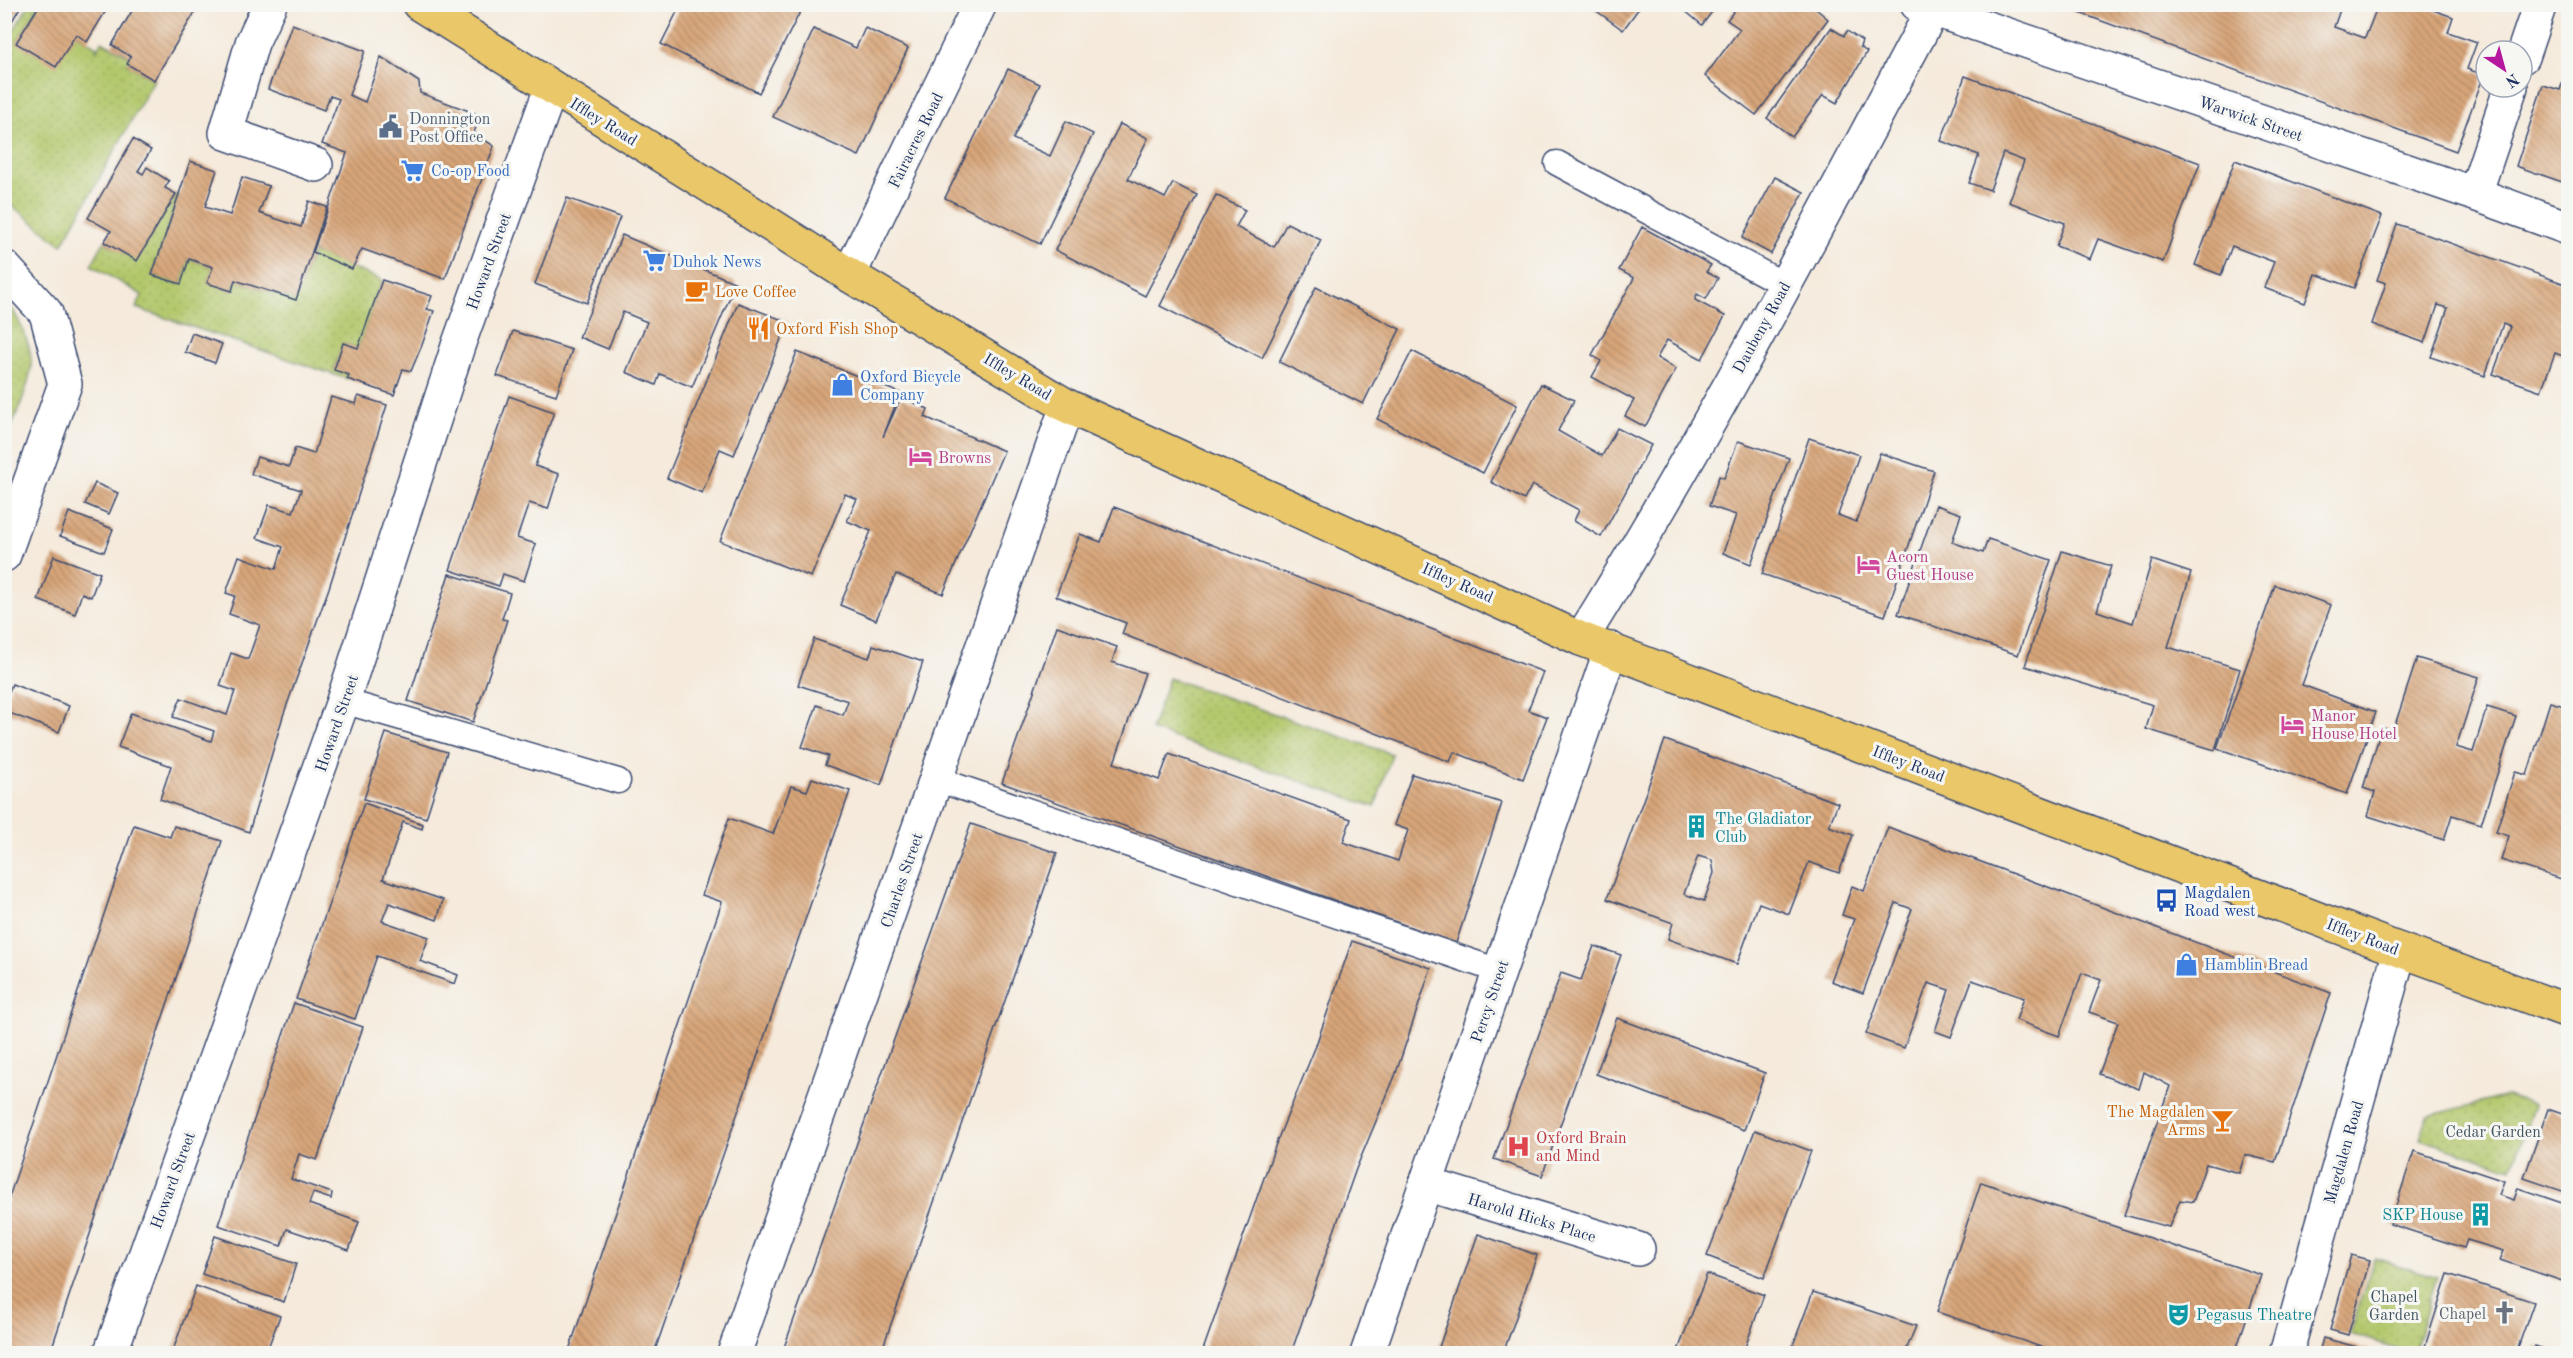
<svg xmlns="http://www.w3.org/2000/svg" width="2573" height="1358" viewBox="0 0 2573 1358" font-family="'Old Standard TT',serif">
<defs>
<pattern id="grass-dots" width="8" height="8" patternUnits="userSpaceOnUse" patternTransform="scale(1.5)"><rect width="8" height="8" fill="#b2c76b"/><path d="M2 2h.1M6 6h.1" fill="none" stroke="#98ab5f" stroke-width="1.8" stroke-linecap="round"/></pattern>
<pattern id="building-back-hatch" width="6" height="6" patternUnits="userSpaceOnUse" patternTransform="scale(1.5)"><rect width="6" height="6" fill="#d8a578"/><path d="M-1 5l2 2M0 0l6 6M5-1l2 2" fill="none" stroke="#ae8766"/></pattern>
</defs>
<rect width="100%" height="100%" fill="#f6f6f2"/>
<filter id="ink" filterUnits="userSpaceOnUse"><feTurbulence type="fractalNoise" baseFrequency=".0167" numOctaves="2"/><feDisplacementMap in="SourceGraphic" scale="12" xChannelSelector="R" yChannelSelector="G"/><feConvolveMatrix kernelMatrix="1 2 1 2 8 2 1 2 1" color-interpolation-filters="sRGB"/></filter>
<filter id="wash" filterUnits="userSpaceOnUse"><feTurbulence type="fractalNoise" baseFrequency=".008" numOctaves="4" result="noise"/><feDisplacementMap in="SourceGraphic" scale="24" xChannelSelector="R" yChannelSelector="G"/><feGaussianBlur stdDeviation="1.35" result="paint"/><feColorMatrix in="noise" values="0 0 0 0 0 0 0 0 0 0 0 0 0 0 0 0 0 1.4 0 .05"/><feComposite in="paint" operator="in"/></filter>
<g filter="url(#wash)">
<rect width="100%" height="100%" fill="#f5eadb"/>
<g fill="url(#grass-dots)" stroke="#667b64" stroke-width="1.5">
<polygon points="29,5 39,5 17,42 76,34 97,47 95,52 102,41 131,57 127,64 154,80 62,245 5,200 4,45"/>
<polygon points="176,194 178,196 152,275 181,284 189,259 213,267 208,282 232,291 235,280 295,300 313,252 382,280 358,348 343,343 334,369 349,375 347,379 136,308 142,295 91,265 104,242 137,260"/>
<path d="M9 302C18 319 34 348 31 368 27 394 14 419 5 443L4 309Z"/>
<polygon points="1169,678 1392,754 1375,807 1151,730"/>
<polygon points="2507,1096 2534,1105 2512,1169 2420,1139 2427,1116"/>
<polygon points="2374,1258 2437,1277 2413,1353 2350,1334"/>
</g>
<g id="blocks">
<g fill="url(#building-back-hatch)" fill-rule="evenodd">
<polygon points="4,4 22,4 8,28 4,26"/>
<polygon points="40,4 110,4 87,42 76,34 56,67 16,43"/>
<polygon points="136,4 200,4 154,80 127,64 131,57 112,45"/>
<polygon points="681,4 804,4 759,93 661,44"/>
<polygon points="1587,4 1642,4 1623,30"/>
<polygon points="1677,4 1718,4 1702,25"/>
<polygon points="1739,4 1810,4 1828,19 1756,115 1705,76 1740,29 1727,20"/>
<polygon points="2342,4 2334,27 2365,38 2378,5 2419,5 2453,17 2448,32 2477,42 2467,69 2484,75 2456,151 2058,5"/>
<polygon points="292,24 365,51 349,95 365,102 381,57 419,82 420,93 480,115 474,133 494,146 445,279 362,249 352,269 313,252 347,153 322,144 339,99 330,96 324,110 268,89"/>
<polygon points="865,28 908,48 859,156 773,117 814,29 856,48"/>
<polygon points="1831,28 1844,36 1847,31 1862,41 1860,47 1867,52 1837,103 1823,95 1792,137 1767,118"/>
<polygon points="2568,66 2568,184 2516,166 2543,85 2560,90"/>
<polygon points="1008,69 1040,84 1013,139 1050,156 1066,121 1093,134 1040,244 945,198"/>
<polygon points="1965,76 2200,163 2163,262 2098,239 2090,259 2056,246 2065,223 2009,202 2024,161 2003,153 1990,190 1969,183 1979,155 1941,141"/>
<polygon points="1120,124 1148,138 1128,179 1165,198 1173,183 1197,195 1145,296 1055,250"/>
<polygon points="133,139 151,150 138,171 143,174 147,167 169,181 165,188 176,194 137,261 104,242 111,231 88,218"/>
<polygon points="2235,160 2382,216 2354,288 2316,274 2305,303 2264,288 2274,262 2232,246 2221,275 2195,265"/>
<polygon points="190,161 217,170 205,207 230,215 242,177 269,186 259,213 301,227 309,201 327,207 296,300 235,280 232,291 207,283 213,267 189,259 181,284 152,275"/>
<polygon points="1775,177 1804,192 1771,254 1742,238"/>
<polygon points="1216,195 1245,210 1236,227 1274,247 1287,223 1321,240 1262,358 1160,306"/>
<polygon points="567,198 620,217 587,303 535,284"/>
<polygon points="2397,224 2568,285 2568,358 2555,353 2541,391 2493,374 2510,327 2503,324 2485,376 2431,357 2448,308 2438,305 2425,343 2372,324 2386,283 2377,280"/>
<polygon points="1642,227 1711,265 1706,272 1718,278 1706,299 1697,294 1695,300 1725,316 1702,359 1667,340 1657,358 1676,369 1645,427 1625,416 1634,400 1592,377 1601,361 1592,355 1634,278 1619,270"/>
<polygon points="622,235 736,283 692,387 660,374 656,385 626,372 647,322 623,312 608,349 579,337"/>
<polygon points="382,280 432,296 427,309 434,311 422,345 411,371 403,369 394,395 347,379 349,375 334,370 343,343 358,348"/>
<polygon points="1316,287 1400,329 1363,404 1279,362"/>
<polygon points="738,303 788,322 734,455 720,449 702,493 667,478"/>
<polygon points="513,331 572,350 556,395 497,376"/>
<polygon points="192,333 222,344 215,363 185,352"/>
<polygon points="1412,351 1517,405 1483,473 1377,419"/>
<polygon points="797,352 900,393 883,437 901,397 928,409 925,417 1004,451 943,594 896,574 876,620 840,605 871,531 847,521 857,499 845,494 811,577 720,541"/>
<polygon points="1541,384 1574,400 1558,431 1602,456 1617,428 1651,445 1601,537 1574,521 1579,510 1532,485 1524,500 1491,482"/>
<polygon points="358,396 387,405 329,588 283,716 249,832 160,799 171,766 118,747 131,713 211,741 214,731 173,717 181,698 227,715 235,691 220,686 231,653 248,659 260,625 229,614 235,596 226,593 239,556 276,569 283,547 257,538 269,505 293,512 301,490 251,474 257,457 289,467 295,448 314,454 331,397 356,404"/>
<polygon points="509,396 554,412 535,466 559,474 548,509 529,503 517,538 536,544 524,581 503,574 499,586 450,570"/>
<polygon points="1809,438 1859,455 1838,515 1856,522 1880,453 1934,471 1885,616 1762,574"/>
<polygon points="1738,441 1789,458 1751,564 1723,553 1736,515 1709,506 1719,476 1724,478"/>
<polygon points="95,483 118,493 109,514 85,504"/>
<polygon points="1936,505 1961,514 1952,542 1983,553 1988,539 2051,560 2018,655 1898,614"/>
<polygon points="1114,507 1543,672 1528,710 1547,717 1523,779 1454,752 1450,762 1122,634 1126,623 1056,596 1080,534 1101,542"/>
<polygon points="69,512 113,529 104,552 60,536"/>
<polygon points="2062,551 2111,566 2097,611 2133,623 2152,560 2191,573 2168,647 2240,669 2215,750 2146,729 2153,705 2025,666"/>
<polygon points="54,556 100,573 91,597 82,593 75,614 38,600"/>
<polygon points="449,574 510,593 502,619 507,620 473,722 408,701"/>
<polygon points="2275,585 2331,605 2302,685 2376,712 2347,794 2217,748"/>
<polygon points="1057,626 1117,647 1112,662 1145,673 1114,763 1159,780 1169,754 1351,819 1343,842 1398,861 1408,830 1394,825 1412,774 1502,803 1456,943 1002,783"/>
<polygon points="814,639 869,658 873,645 923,662 881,785 825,765 828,756 802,747 817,705 843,715 848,701 798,685"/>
<polygon points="2417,658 2479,677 2456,747 2473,752 2487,707 2516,716 2481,824 2452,815 2444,840 2368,816 2375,792 2363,788 2382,727 2393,731"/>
<polygon points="12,684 69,706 59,732 4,711 4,704"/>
<polygon points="2550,702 2568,707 2568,881 2501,860 2509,836 2496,832 2515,772 2527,775"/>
<polygon points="386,733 447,752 426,818 364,799"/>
<path d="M1665 740 1838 803 1829 826 1853 835 1839 873 1809 862 1789 914 1759 903 1737 964 1668 939 1673 923 1607 899ZM1698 856 1712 860 1714 873 1704 901 1684 894Z"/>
<polygon points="812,778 850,791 654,1353 568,1353 722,902 702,895 729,818 773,834 791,786 807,791"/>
<polygon points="364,803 423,824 422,829 403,822 383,879 443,900 437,920 389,903 382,921 429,937 420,961 458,975 455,984 377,956 355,1019 296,999"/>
<polygon points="971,824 1057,853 884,1344 881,1353 782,1353"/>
<polygon points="134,825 170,837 174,826 222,841 50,1353 4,1353 4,1212"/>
<polygon points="1888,827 2331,993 2275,1162 2245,1155 2239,1173 2206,1164 2193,1202 2180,1200 2169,1227 2124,1215 2170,1086 2144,1072 2139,1089 2099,1074 2118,1022 2089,1012 2101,980 2082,973 2059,1036 2016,1020 2024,998 1972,980 1951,1037 1935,1031 1949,990 1928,983 1904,1048 1866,1034 1912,909 1896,903 1863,993 1831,981 1854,919 1842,915 1852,886 1864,891"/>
<polygon points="1352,941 1431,968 1395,1076 1356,1169 1291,1353 1202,1353 1277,1141 1315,1048"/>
<polygon points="1594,946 1621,955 1542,1176 1494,1159 1561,973 1581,980"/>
<polygon points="294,1003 363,1027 317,1160 299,1154 291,1179 332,1193 331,1199 313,1193 309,1204 359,1222 349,1250 287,1229 281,1246 218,1225"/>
<polygon points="1617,1018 1765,1073 1744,1130 1596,1074"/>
<polygon points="2548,1109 2568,1116 2568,1193 2524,1178"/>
<polygon points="1755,1130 1811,1151 1764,1278 1707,1256"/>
<polygon points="2414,1151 2504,1181 2499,1195 2514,1200 2518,1188 2568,1205 2568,1283 2500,1260 2504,1251 2467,1240 2464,1248 2390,1224"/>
<polygon points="1981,1182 2261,1275 2235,1353 2059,1353 1937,1312"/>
<polygon points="1478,1234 1537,1255 1514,1323 1503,1353 1437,1353"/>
<polygon points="215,1236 296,1264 284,1302 202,1274"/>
<polygon points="2351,1255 2370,1260 2348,1335 2330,1330"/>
<polygon points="1707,1274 1764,1295 1743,1353 1677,1353"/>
<polygon points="2448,1274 2534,1302 2516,1353 2423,1353"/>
<polygon points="196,1286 280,1316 266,1353 172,1353"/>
<polygon points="1813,1292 1916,1326 1905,1353 1790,1353"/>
<polygon points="2323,1338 2380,1353 2319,1353"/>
<polygon points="2535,1346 2557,1353 2533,1353"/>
</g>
</g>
</g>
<g filter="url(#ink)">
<use href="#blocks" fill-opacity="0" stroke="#3c4b71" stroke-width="1.5"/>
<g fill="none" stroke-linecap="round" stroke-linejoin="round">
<defs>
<g id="lane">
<polyline points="1557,163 1785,285"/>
<polyline points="343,701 618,781"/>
<polyline points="936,779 1499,971"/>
</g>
<g id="street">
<polyline points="270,4 252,43 226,133 316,165"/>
<polyline points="1917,4 2475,194 2568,228"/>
<polyline points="2522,57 2540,4"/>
<polyline points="2475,194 2511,87"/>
<polyline points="4,267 46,313 65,384 4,555"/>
<polyline points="849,275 980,4"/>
<path d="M1581 639C1708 435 1819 222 1932 11"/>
<polyline points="1426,1184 1638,1249"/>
<polyline points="110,1354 343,701 459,343 551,88"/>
<polyline points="734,1354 1067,406"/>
<polyline points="1367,1354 1611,649"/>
<polyline points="2286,1354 2400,950"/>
</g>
<polyline id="primary" points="419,4 721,193 849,275 1067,406 1581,639 2400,950 2568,1011"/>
</defs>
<use href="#lane" stroke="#3c4b71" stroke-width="27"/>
<use href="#street" stroke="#3c4b71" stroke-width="36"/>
<use href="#primary" stroke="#3c4b71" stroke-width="36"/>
<use href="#lane" stroke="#fff" stroke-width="24"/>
<use href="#street" stroke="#fff" stroke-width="33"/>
<use href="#primary" stroke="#eac769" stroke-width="33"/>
</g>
</g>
<defs>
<symbol id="civic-bare" viewBox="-9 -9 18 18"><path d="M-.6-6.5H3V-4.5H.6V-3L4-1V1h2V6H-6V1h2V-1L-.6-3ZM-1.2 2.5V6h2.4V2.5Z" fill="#5c6f8a" stroke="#f6f6f2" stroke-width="2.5" paint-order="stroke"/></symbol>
<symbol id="supermarket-bare" viewBox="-9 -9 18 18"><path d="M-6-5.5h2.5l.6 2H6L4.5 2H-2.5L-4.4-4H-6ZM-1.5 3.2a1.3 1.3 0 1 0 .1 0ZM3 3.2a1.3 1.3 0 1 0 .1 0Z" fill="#3f7fe0" stroke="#f6f6f2" stroke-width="2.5" paint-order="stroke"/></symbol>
<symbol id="cafe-bare" viewBox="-9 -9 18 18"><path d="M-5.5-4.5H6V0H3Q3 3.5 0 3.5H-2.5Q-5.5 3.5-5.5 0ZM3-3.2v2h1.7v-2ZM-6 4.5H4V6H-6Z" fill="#e8710a" stroke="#f6f6f2" stroke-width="2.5" paint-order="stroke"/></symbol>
<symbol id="restaurant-bare" viewBox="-9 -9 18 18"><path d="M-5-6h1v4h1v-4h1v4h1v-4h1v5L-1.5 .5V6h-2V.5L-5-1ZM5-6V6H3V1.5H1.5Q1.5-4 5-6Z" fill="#e8710a" stroke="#f6f6f2" stroke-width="2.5" paint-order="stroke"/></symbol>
<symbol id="shop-bare" viewBox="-9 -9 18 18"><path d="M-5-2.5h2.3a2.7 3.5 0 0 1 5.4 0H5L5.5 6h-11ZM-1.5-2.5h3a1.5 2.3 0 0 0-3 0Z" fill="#3f7fe0" stroke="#f6f6f2" stroke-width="2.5" paint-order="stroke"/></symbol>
<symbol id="hotel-bare" viewBox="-9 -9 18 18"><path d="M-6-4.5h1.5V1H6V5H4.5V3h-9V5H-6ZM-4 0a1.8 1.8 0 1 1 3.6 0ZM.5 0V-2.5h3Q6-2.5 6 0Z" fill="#d1479c" stroke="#f6f6f2" stroke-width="2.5" paint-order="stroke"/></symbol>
<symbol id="building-bare" viewBox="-9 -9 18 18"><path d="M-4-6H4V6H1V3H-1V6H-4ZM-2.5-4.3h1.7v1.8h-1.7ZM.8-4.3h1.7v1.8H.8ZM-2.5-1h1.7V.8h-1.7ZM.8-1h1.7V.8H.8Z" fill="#0f9aa8" stroke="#f6f6f2" stroke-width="2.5" paint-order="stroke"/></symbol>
<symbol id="bus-bare" viewBox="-9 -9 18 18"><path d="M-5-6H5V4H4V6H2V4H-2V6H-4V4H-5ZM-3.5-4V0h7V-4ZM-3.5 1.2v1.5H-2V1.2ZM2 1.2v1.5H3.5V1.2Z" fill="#1a4fb4" stroke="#f6f6f2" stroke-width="2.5" paint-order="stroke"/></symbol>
<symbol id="bar-bare" viewBox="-9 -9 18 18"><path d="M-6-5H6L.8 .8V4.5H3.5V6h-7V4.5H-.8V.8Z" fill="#e8710a" stroke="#f6f6f2" stroke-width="2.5" paint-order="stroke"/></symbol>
<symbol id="hospital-bare" viewBox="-9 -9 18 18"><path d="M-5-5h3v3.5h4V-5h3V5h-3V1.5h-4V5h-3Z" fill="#e0444e" stroke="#f6f6f2" stroke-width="2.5" paint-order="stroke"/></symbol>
<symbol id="church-bare" viewBox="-9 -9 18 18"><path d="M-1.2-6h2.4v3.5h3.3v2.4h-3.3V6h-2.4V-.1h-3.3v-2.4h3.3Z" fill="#6b7280" stroke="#f6f6f2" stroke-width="2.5" paint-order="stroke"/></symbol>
<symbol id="theatre-bare" viewBox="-9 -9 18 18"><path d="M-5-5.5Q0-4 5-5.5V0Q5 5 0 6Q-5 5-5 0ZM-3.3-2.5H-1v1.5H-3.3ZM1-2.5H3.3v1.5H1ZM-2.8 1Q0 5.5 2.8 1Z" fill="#0f9aa8" stroke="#f6f6f2" stroke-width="2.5" paint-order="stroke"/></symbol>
</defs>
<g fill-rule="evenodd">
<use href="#civic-bare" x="374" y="110" width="33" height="33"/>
<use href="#supermarket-bare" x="396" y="154" width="33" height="33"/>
<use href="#supermarket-bare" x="638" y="244" width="33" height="33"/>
<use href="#cafe-bare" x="680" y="274" width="33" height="33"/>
<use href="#restaurant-bare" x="742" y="312" width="33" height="33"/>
<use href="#shop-bare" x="826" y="368" width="33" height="33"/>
<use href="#hotel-bare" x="904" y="440" width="33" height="33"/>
<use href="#hotel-bare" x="1852" y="548" width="33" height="33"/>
<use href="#hotel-bare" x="2276" y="708" width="33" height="33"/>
<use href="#building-bare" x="1680" y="810" width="33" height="33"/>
<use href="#bus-bare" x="2150" y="884" width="33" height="33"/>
<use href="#shop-bare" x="2170" y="948" width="33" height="33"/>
<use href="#bar-bare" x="2206" y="1104" width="33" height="33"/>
<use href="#hospital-bare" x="1502" y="1130" width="33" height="33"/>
<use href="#building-bare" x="2464" y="1198" width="33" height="33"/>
<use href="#church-bare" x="2488" y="1296" width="33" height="33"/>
<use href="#theatre-bare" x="2162" y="1298" width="33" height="33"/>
</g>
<g text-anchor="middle" stroke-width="6" stroke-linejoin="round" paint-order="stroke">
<g font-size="16" fill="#4e5e75" stroke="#f6f6f2" text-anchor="start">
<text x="409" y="124">Donnington<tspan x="409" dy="18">Post Office</tspan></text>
</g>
<g font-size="16" fill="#1b2f5e" stroke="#f6f6f2">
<text transform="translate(2251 118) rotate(19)" y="6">Warwick Street</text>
<text transform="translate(604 121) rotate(32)" y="6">Iffley Road</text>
<text transform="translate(915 140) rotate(-64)" y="6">Fairacres Road</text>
<text transform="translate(488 261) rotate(-70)" y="6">Howard Street</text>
<text transform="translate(1761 327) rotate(-61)" y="6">Daubeny Road</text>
<text transform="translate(1018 376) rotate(31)" y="6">Iffley Road</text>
<text transform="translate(1458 582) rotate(24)" y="6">Iffley Road</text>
<text transform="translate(336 723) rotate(-71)" y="6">Howard Street</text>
<text transform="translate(1909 763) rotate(21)" y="6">Iffley Road</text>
<text transform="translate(901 880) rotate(-71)" y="6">Charles Street</text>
<text transform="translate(2363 936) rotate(21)" y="6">Iffley Road</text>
<text transform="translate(1489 1001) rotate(-71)" y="6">Percy Street</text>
<text transform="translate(2343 1152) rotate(-74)" y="6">Magdalen Road</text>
<text transform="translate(172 1180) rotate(-70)" y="6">Howard Street</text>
<text transform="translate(1532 1217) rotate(17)" y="6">Harold Hicks Place</text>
</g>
<g font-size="16" fill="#366cbe" stroke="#f6f6f2" text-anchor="start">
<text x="431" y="176">Co-op Food</text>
<text x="672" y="267">Duhok News</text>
<text x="860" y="382">Oxford Bicycle<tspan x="860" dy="18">Company</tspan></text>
<text x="2204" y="970">Hamblin Bread</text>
</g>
<g font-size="16" fill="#c56008" stroke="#f6f6f2" text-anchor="start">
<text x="715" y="297">Love Coffee</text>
<text x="776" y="334">Oxford Fish Shop</text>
<text x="2205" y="1117" text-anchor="end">The Magdalen<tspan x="2205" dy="18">Arms</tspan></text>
</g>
<g font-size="16" fill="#b23c85" stroke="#f6f6f2" text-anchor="start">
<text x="938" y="463">Browns</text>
<text x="1886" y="562">Acorn<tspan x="1886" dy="18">Guest House</tspan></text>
<text x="2311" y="721">Manor<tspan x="2311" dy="18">House Hotel</tspan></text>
</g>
<g font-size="16" fill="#0d838f" stroke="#f6f6f2" text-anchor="start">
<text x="1715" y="824">The Gladiator<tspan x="1715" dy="18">Club</tspan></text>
<text x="2463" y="1220" text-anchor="end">SKP House</text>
<text x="2196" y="1320">Pegasus Theatre</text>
</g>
<g font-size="16" fill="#164399" stroke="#f6f6f2" text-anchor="start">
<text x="2184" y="898">Magdalen<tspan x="2184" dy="18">Road west</tspan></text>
</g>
<g font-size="16" fill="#415561" stroke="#f6f6f2">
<text x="2493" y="1137">Cedar Garden</text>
<text x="2394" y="1302">Chapel<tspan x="2394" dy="18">Garden</tspan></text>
</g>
<g font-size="16" fill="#be3a42" stroke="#f6f6f2" text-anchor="start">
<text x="1536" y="1143">Oxford Brain<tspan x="1536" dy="18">and Mind</tspan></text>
</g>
<g font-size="16" fill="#5b616d" stroke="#f6f6f2" text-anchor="end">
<text x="2486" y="1319">Chapel</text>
</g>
</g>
<rect width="2573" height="1358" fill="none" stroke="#f6f6f2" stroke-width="24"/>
<g transform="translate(2504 69) rotate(144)"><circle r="28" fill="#f6f6f2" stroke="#9ea6b7" stroke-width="1.5"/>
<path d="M0-4.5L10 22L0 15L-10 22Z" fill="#b5179e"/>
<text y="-9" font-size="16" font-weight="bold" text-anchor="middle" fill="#1b2f5e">N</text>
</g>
</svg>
